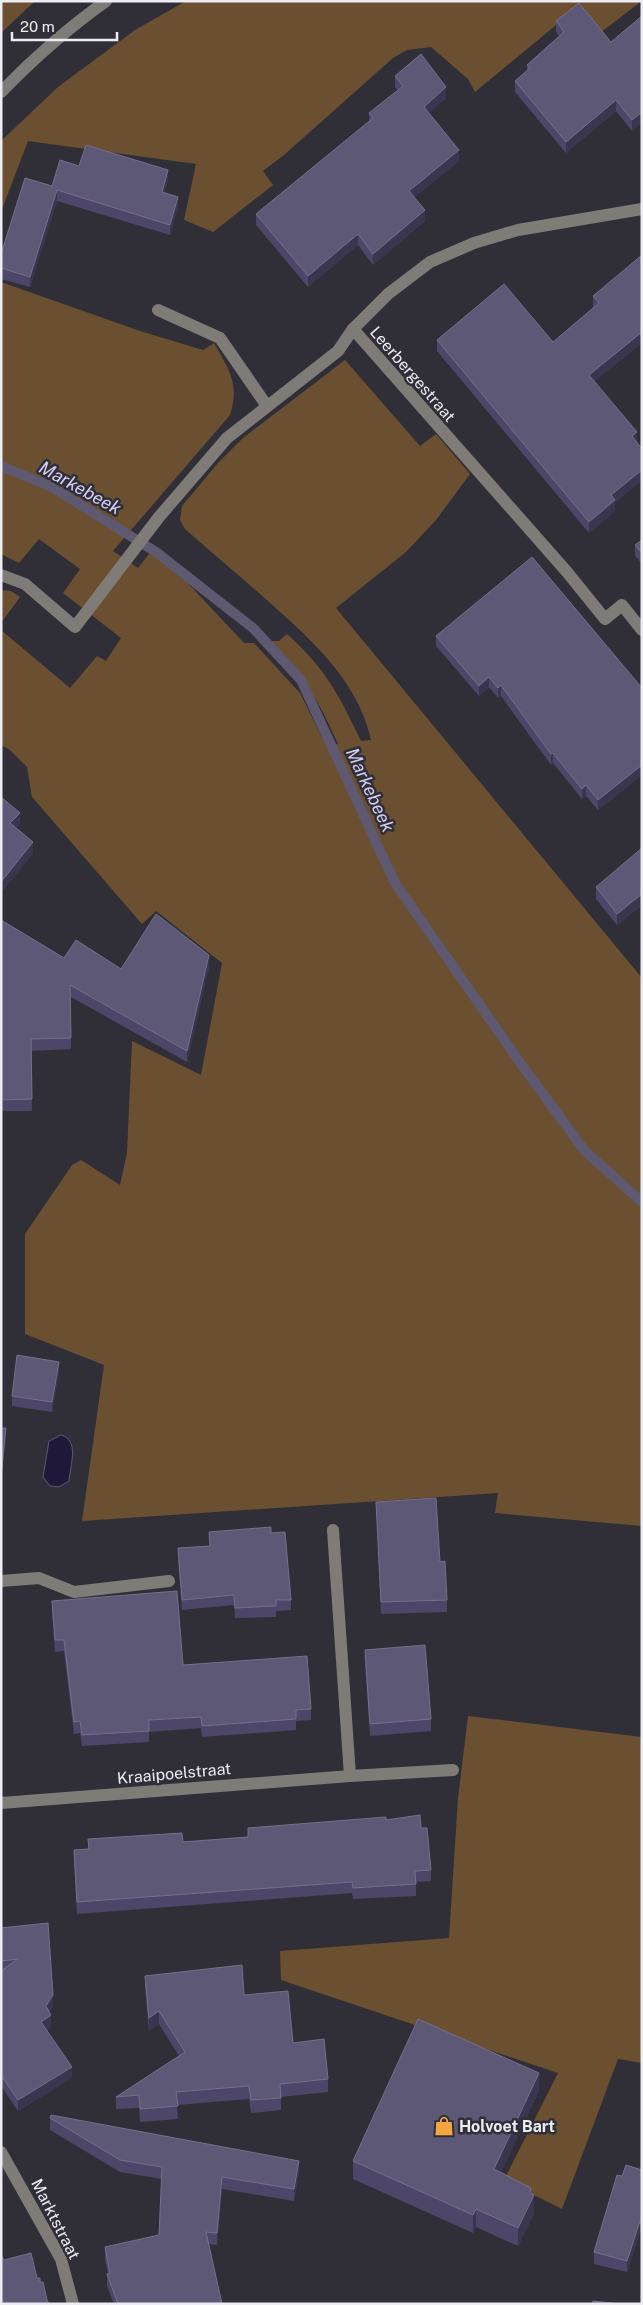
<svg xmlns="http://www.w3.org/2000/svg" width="643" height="2305" viewBox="0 0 643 2305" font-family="'Public Sans',sans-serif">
<rect width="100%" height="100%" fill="#302f38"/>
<g fill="#6a5031">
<polygon points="1,1 35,1 1,33"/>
<polygon points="186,1 639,1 638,4 600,33 561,21 475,92 468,79 431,47 407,50 393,58 284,155 263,171 273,185 213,232 184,220 196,164 28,141 1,212 1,141 58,87 135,30"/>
<path d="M1 282 140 331 203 350 214 343C229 370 240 384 230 415L113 551 138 568 149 554 167 561 244 643H254L300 693 327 747 338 744C319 700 303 676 270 641H279L287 634C326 669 339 695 361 741L371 740C358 678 305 634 260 594 235 572 210 551 185 529L180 520 182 506 218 463 243 438 345 360 420 446 436 434 470 474 436 520 406 552 336 608 642 978V1526L495 1513 498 1493 82 1521 104 1365 25 1334V1234L72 1165 81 1160 120 1185 127 1153 132 1041 201 1075 222 963 156 911 142 924 32 797 27 767 10 750 1 745V630L70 688 97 656 106 661 121 638 63 593 80 569 39 539 19 563 1 554Z"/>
<polygon points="1,590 11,591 20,597 1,623"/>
<polygon points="468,1716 642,1737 642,2063 618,2059 562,2209 504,2180 558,2073 281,1980 280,1951 449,1938 458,1798"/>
</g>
<path fill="#201839" stroke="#5e5871" d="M61 1435C80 1440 70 1466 69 1481L59 1487 50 1486 43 1477 49 1441Z"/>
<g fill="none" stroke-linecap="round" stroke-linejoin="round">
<polyline stroke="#5e5871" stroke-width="10" points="1,466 52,487 156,552 253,628 301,680 395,883 521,1064 584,1150 642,1202"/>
<g stroke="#7f7c78" stroke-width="12">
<path d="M1 92C34 58 68 28 106 1"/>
<polyline points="158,310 220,338 267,406"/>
<polyline points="353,329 567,572 605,619 622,605 642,630"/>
<polyline points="1,575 25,584 75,627 159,517 227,438 338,351 353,329 388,294 430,262 474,243 518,230 642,209"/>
<polyline points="333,1530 350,1776"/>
<polyline points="1,1581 39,1578 74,1592 169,1581"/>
<polyline points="1,1803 350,1776 453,1770"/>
<polyline points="1,2152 61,2259 73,2304"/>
</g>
</g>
<g fill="#4d4668">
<polygon points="642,16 632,131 616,111 566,153 515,92 515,81 527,71 527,65 559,36 556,32 556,21 611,42"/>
<polygon points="395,76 446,98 429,113 459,161 414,197 425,221 373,265 358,245 308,287 256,225 256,214 369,122 369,113 398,90 395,87"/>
<polygon points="79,166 168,180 164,192 178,207 170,235 57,201 30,287 1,279 1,254 52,186"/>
<polygon points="642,255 642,343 594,381 615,503 615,511 589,533 437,351 437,340 553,342 594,308 593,307 593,296"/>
<polygon points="642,540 642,564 635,556 635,545"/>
<polygon points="436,636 642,688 642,775 598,810 586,796 582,799 553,763 551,765 501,696 498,698 489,687 479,696 436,646"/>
<polygon points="642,848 642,905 617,925 596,899 596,887"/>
<polygon points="1,920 64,958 121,969 209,967 187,1062 71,997 71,1049 31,1051 32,1111 1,1111"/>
<polygon points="59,1372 52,1412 12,1406 12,1396"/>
<polygon points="376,1502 440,1562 447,1600 447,1612 381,1614"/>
<polygon points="209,1532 271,1533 291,1600 291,1610 276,1611 276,1617 235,1618 234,1605 182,1610 178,1559 178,1548 209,1546"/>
<polygon points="52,1601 183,1665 311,1709 311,1720 296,1721 296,1730 202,1737 201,1728 149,1732 149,1742 82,1746 80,1733 74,1734 64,1651 55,1652 52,1612"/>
<polygon points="365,1650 431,1719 431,1731 370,1736 365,1662"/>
<polygon points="386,1820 421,1828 431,1870 431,1881 416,1882 416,1896 353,1899 352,1893 77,1914 74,1861 74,1850 88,1849 88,1839 183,1842 248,1837 248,1828"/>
<polygon points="1,1928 53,2006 49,2012 51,2027 47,2030 72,2078 18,2111 1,2086"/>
<polygon points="145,1976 244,1995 293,2043 328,2079 328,2092 281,2097 281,2110 251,2113 249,2099 177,2105 178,2119 140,2122 139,2108 116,2109 116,2097 179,2056 159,2024 149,2031 145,1988"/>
<polygon points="539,2091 501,2172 531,2194 534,2214 518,2246 476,2227 473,2233 353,2179 353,2161"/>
<polygon points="50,2118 299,2173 294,2201 222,2189 217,2245 209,2244 222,2304 114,2304 107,2286 107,2274 108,2274 105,2259 105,2247 159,2235 162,2179 120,2172 50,2130"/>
<polygon points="642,2170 642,2233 640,2232 627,2272 594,2264 594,2252 622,2176"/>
</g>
<g fill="#3a364f">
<polygon points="446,87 446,98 424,118 424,107"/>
<polygon points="616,100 616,111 566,153 566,142"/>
<polygon points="642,112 642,123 632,131 632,120"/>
<polygon points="459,150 459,161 409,202 409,191"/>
<polygon points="168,170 168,180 162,202 162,192"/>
<polygon points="57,190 57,201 30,287 30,277"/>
<polygon points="178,197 178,207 170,235 170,225"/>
<polygon points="425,210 425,221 373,265 373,254"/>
<polygon points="358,234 358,245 308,287 308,276"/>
<polygon points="642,332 642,343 589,386 589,375"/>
<polygon points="637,432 637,443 632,436"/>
<polygon points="642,470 642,481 615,503 615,511 589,533 589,522 611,495"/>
<polygon points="489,677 489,687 479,696 479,686"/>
<polygon points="501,685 501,696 498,698 498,688"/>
<polygon points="553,753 553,763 551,765 551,754"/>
<polygon points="642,765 642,775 598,810 598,800"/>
<polygon points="586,785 586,796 582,799 582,789"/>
<polygon points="20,813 20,824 10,835 10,823"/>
<polygon points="33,842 33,854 1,893 1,882"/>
<polygon points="642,894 642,905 617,925 617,914"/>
<polygon points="209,955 209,967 187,1062 187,1051"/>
<polygon points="59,1362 59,1372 52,1412 52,1402"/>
<polygon points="6,1428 6,1439 1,1487 1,1476"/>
<polygon points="53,1995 53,2006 46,2018 46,2006"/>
<polygon points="159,2011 159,2024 149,2031 149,2018"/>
<polygon points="51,2015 51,2027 41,2033 41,2022"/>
<polygon points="72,2067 72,2078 18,2111 18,2100"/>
<polygon points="539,2073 539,2091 494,2187 494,2169"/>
<polygon points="299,2161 299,2173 294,2201 294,2189"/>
<polygon points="222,2177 222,2189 217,2245 217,2233"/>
<polygon points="531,2188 531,2201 534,2195 534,2214 518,2246 518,2228"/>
<polygon points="476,2209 476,2227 473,2233 473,2215"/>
<polygon points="640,2221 640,2232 627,2272 627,2261"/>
</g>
<g fill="#5e5877" stroke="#756f8b">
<polygon points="579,3 611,42 642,16 642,112 632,120 616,100 566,142 515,81 530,68 527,65 564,32 556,21"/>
<polygon points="421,54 446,87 424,107 459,150 409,191 425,210 373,254 358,234 308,276 256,214 373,118 369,113 403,86 395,76"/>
<polygon points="86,145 168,170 162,192 178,197 170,225 57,190 30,277 1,268 1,254 25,178 52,186 60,160 79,166"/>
<polygon points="642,255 642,332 589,375 637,432 632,436 642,449 642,470 611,495 615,500 589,522 437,340 504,284 553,342 599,303 593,296"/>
<polygon points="642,540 642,553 635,545"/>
<polygon points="532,557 642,688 642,765 598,800 586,785 582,789 553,753 551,754 501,685 498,688 489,677 479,686 436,636"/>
<polygon points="1,797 20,813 10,823 33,842 1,882"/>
<polygon points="642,848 642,894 617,914 596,887"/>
<polygon points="156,914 209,955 187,1051 70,985 71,1038 31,1039 32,1099 1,1100 1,920 64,958 76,940 121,969"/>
<polygon points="17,1355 59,1362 52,1402 12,1396"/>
<polygon points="1,1428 6,1428 1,1476"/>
<polygon points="436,1498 440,1562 445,1561 447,1600 381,1602 376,1502"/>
<polygon points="271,1527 271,1533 285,1532 291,1600 276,1600 276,1606 235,1608 234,1595 182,1600 178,1548 210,1546 209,1532"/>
<polygon points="177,1591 183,1665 307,1656 311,1709 296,1710 296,1719 202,1726 201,1717 149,1720 149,1731 82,1735 80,1721 74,1722 64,1640 55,1640 52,1601"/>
<polygon points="425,1645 431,1719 370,1724 365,1650"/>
<polygon points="420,1815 421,1828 427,1828 431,1870 415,1871 416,1884 353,1888 352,1882 77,1902 74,1850 89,1849 88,1839 182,1833 183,1842 248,1837 248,1828 386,1817 386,1820"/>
<polygon points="48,1923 53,1995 46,2006 51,2015 41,2022 72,2067 18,2100 1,2075 1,1971 18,1959 1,1961 1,1928"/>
<polygon points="242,1965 244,1995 288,1991 293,2043 324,2039 328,2079 280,2084 281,2098 251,2100 249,2086 176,2092 178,2106 140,2109 139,2095 116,2097 185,2052 159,2011 149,2018 145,1976"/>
<polygon points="418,2019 539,2073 494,2169 531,2188 530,2193 534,2195 518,2228 476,2209 473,2215 353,2161"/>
<polygon points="51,2115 299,2161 294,2189 222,2177 217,2233 206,2232 222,2304 118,2304 107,2274 110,2273 105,2247 159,2235 162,2167 120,2160 50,2118"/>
<polygon points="626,2165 642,2170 642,2221 640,2221 627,2261 594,2252 617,2175 622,2176"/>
<polygon points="31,2253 37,2278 40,2278 40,2282 43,2282 47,2300 49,2304 1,2304 1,2255 4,2260"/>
<polygon points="593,2301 620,2304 592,2304"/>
</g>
<defs>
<symbol id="shop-bare" viewBox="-9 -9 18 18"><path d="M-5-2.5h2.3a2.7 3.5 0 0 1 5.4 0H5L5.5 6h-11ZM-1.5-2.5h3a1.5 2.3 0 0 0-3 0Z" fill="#f2a541" stroke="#302f38" stroke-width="2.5" paint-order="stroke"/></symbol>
</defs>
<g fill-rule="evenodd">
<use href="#shop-bare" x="430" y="2112" width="28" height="28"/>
</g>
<g text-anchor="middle" stroke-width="5" stroke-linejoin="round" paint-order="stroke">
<g font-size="16" fill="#edecf3" stroke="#302f38">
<text transform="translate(413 374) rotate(49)" y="6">Leerbergestraat</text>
<text transform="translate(174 1773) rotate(-5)" y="6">Kraaipoelstraat</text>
<text transform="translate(56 2219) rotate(63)" y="6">Marktstraat</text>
</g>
<g font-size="16" font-weight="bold" fill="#edecf3" stroke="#302f38" text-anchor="start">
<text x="459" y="2132">Holvoet Bart</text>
</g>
<g font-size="18" font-style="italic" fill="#d5cff7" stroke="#302f38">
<text transform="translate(80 488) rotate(29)" y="6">Markebeek</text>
<text transform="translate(370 790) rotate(65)" y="6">Markebeek</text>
</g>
</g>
<rect width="643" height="2305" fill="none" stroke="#edecf3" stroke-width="5"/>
<path d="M12 32v8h105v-8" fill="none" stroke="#edecf3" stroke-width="2.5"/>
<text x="20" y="32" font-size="15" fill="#edecf3" stroke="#302f38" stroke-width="4" paint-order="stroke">20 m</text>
</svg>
